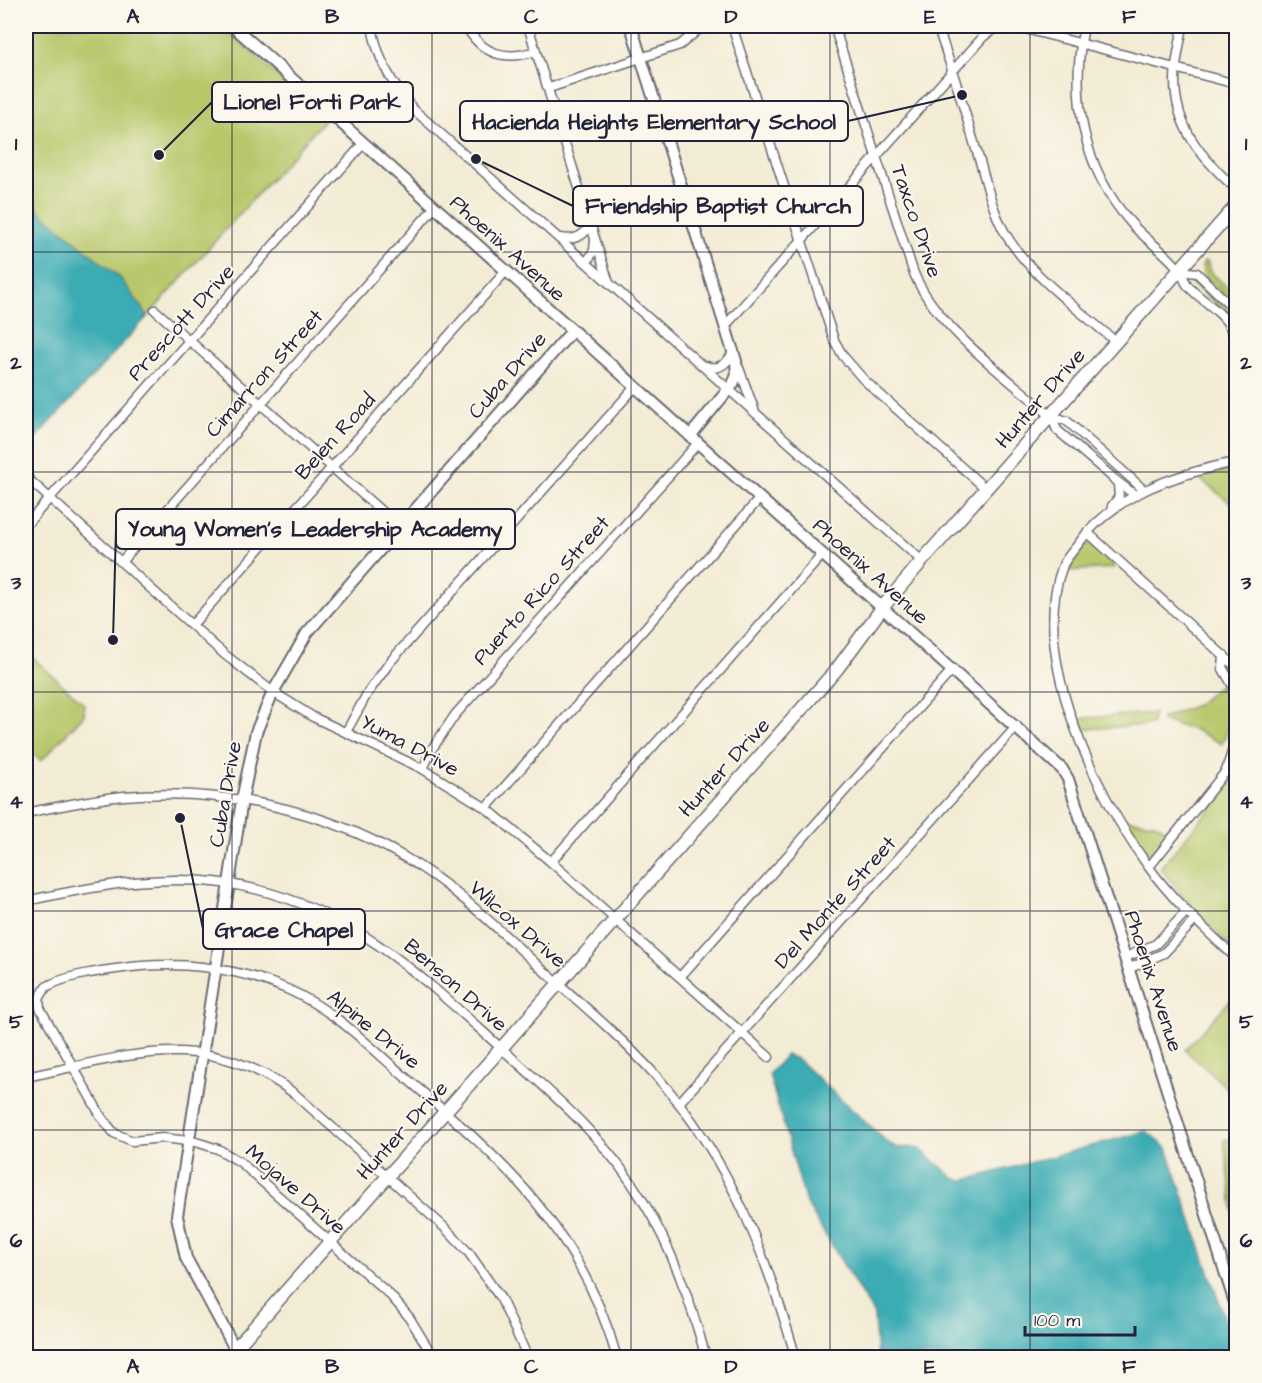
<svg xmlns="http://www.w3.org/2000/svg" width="1262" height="1383" viewBox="0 0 1262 1383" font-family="'Architects Daughter',sans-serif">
<rect width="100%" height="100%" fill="#fbf7ec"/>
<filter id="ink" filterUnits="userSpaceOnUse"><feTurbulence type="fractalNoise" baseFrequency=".0167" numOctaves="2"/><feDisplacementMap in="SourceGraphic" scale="12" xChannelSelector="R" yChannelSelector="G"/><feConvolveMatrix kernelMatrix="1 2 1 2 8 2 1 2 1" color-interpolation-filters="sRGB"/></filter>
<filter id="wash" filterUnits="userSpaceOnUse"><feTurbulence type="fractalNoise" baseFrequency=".008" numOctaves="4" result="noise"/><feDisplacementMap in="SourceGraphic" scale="24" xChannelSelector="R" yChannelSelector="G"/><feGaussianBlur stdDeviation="1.35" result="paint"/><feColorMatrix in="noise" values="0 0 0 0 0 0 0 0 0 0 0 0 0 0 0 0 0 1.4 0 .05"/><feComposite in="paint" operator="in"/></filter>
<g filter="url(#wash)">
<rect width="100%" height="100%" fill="#f3ecd5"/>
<g fill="#b7c76a" stroke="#6c7452" stroke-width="1.5">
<polygon points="26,26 223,26 325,119 148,316 120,278 39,211 26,191"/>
<polygon points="1204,261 1208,262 1209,270 1236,296 1236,305 1206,279 1202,267"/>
<polygon points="1192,278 1236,317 1236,326 1228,314 1189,281"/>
<polygon points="1230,470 1236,472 1236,507 1197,477"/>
<polygon points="1089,544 1113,563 1114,568 1068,571 1081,548"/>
<polygon points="32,657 84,704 84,715 41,761 26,747 26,665"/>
<path d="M1220 685C1231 706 1233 722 1222 744L1195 730 1162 721V718L1197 705Z"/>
<polygon points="1154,713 1151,725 1084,729 1079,722 1083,718"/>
<polygon points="1236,778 1236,951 1205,923 1160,868"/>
<path d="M1124 819 1154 823 1173 833 1156 853C1138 857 1131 832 1124 819Z"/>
<polygon points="1236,994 1236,1096 1185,1050"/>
<polygon points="1236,1138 1236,1229 1224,1140"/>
</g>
<g fill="#3aacb4" stroke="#2e6778" stroke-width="1.5">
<polygon points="26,191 39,211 120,278 148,316 26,449"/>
<polygon points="786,1055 797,1059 888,1143 898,1148 918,1147 954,1178 962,1181 1146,1131 1167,1148 1236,1351 1236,1357 877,1357 874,1315 806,1203 769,1074"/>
</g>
</g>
<g filter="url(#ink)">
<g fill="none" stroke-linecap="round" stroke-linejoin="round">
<defs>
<g id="minor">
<path d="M372 26C377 58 391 84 413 109L922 561"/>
<path d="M466 26C482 55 506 61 536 51"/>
<polyline points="528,26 609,283"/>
<polyline points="732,26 834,340 843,356 864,380 986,489"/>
<path d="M834 26 913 271C935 327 1005 375 1051 416L1057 430 1112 477 1118 484 1119 497 1112 506"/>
<path d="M937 26C954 71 966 118 981 165 988 190 995 219 1010 241 1035 279 1082 312 1116 342"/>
<path d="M1084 26C1070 96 1082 168 1131 223 1145 240 1168 253 1180 271 1184 276 1184 282 1189 287 1210 309 1234 315 1236 350"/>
<path d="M1183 26C1180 44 1175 62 1175 80 1175 129 1203 159 1236 189"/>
<polyline points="549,88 680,45 703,26"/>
<path d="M560 238C574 241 585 236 591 223"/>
<polyline points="587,262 594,250 595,241"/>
<polyline points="1180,271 1197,273 1236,311"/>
<polyline points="155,310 398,526"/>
<polyline points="726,325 983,37 994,29 1014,26 1236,84"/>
<path d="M706 366C719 371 728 363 734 351"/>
<polyline points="739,368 754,409"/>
<polyline points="1051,416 1067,421 1144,490"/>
<path d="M1236 462C1176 474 1113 494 1076 547 1072 552 1066 559 1063 565 1028 655 1096 794 1148 866 1173 901 1205 929 1236 958"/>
<polyline points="26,477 224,654 273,692 313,717 423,769 486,808 551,862 769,1057"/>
<polyline points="1114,479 1135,495"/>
<polyline points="26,525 363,144"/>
<polyline points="1087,532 1236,667"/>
<polyline points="121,562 434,208"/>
<polyline points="192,625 506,271"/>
<polyline points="1224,655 1223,669 1236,691"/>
<polyline points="346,732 367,694 390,662 635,387"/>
<polyline points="423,769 432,749 455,715 698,443"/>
<polyline points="1226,771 1236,739"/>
<polyline points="486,808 760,498"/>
<path d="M26 813C58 807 91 799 124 796 221 788 321 808 406 858 457 888 500 931 544 971 583 1005 623 1039 658 1078 730 1159 766 1255 796 1358"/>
<polyline points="551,862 823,554"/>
<polyline points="1149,867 1226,771 1236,763"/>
<path d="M26 901C103 884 177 870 255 889 359 914 424 979 501 1048 554 1095 607 1140 643 1201 673 1250 691 1303 706 1358"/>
<polyline points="1126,957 1156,944 1186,912"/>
<polyline points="1130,968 1164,953 1195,920"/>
<polyline points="680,977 953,669"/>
<path d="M26 1077C125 1057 204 1025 295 1094L444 1227 469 1253 501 1299 528 1358"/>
<polyline points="679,1103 1017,726"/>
<path d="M434 1358 409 1317 390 1295 240 1162 218 1149 196 1142 163 1138 132 1141 114 1133 102 1118 40 1008 39 999 46 987C65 976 94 972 116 969 174 960 235 966 289 990 334 1010 368 1045 405 1077 503 1161 581 1228 617 1358"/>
</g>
<g id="tertiary">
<polyline points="233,26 1062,769 1068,779 1236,1306"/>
<polyline points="631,26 736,361 737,375 733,384 690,436"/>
<polyline points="240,1358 186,1258 177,1216 242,800 256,732 273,692 307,633 572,331"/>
</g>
<polyline id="secondary" points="227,1358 837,669 882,608 922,561 1236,206"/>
</defs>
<use href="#minor" stroke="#6b6971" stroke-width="11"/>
<use href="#tertiary" stroke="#6b6971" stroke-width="14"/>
<use href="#secondary" stroke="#6b6971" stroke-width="15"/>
<use href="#minor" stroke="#fff" stroke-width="8"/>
<use href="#tertiary" stroke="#fff" stroke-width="10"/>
<use href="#secondary" stroke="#fff" stroke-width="12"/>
</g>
</g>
<path fill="none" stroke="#22223b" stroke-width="1.5" stroke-opacity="0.55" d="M232 26V1358M432 26V1358M631 26V1358M830 26V1358M1030 26V1358M26 252H1236M26 472H1236M26 692H1236M26 911H1236M26 1130H1236"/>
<g text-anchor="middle" stroke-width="4.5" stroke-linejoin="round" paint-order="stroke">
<g font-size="21" fill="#22223b" stroke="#fbf7ec">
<text transform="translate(917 221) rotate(71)" y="7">Taxco Drive</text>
<text transform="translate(508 248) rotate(42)" y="7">Phoenix Avenue</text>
<text transform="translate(181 322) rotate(-48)" y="7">Prescott Drive</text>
<text transform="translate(264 373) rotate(-48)" y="7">Cimarron Street</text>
<text transform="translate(507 375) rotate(-49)" y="7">Cuba Drive</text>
<text transform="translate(1040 398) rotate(-49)" y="7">Hunter Drive</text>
<text transform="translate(335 436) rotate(-48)" y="7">Belen Road</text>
<text transform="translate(871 571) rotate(42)" y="7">Phoenix Avenue</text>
<text transform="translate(541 590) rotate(-48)" y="7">Puerto Rico Street</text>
<text transform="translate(410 745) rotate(28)" y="7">Yuma Drive</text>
<text transform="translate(724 767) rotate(-48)" y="7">Hunter Drive</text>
<text transform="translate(225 794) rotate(-80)" y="7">Cuba Drive</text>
<text transform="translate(835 902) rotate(-48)" y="7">Del Monte Street</text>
<text transform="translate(518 924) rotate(41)" y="7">Wilcox Drive</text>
<text transform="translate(1154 981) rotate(72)" y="7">Phoenix Avenue</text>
<text transform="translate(456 985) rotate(41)" y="7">Benson Drive</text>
<text transform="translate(374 1029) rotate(39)" y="7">Alpine Drive</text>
<text transform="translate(402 1130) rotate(-48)" y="7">Hunter Drive</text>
<text transform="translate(296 1189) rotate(41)" y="7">Mojave Drive</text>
</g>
</g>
<path fill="none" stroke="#22223b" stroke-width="2" d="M159 155L212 102M962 95L848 121M476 159L573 206M113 640L116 529M180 818L203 929"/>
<g fill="#22223b" stroke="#fbf7ec" stroke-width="2">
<circle cx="159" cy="155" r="6"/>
<circle cx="962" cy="95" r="6"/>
<circle cx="476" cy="159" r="6"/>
<circle cx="113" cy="640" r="6"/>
<circle cx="180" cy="818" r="6"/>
</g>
<g fill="#fbf7ec" stroke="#22223b" stroke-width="2">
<rect x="212" y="82" width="201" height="40" rx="6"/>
<rect x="460" y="101" width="388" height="40" rx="6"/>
<rect x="573" y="186" width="290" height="40" rx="6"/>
<rect x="116" y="509" width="399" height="40" rx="6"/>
<rect x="203" y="909" width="162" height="40" rx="6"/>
</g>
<g font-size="22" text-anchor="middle" font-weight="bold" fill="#22223b">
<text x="312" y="109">Lionel Forti Park</text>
<text x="654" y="129">Hacienda Heights Elementary School</text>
<text x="718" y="213">Friendship Baptist Church</text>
<text x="315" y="536">Young Women's Leadership Academy</text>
<text x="284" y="937">Grace Chapel</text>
</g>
<rect width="1262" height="1383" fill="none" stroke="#fbf7ec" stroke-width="66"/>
<path d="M1025 1326v9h110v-9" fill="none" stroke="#22223b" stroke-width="3"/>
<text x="1034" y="1326" font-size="18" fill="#22223b" stroke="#fbf7ec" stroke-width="4.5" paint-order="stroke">100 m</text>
<rect x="33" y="33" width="1196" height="1317" fill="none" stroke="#22223b" stroke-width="2"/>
<g font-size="20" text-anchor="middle" font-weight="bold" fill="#22223b">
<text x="133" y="23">A</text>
<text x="332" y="23">B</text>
<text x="531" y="23">C</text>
<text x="731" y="23">D</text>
<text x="930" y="23">E</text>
<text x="1129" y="23">F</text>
<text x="16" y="150">1</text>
<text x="1246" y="150">1</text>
<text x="16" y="369">2</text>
<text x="1246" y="369">2</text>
<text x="16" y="589">3</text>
<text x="1246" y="589">3</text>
<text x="16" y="808">4</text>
<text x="1246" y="808">4</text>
<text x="16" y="1028">5</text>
<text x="1246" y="1028">5</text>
<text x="16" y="1247">6</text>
<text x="1246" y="1247">6</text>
<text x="133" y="1373">A</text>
<text x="332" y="1373">B</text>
<text x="531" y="1373">C</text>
<text x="731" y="1373">D</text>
<text x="930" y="1373">E</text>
<text x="1129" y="1373">F</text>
</g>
</svg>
